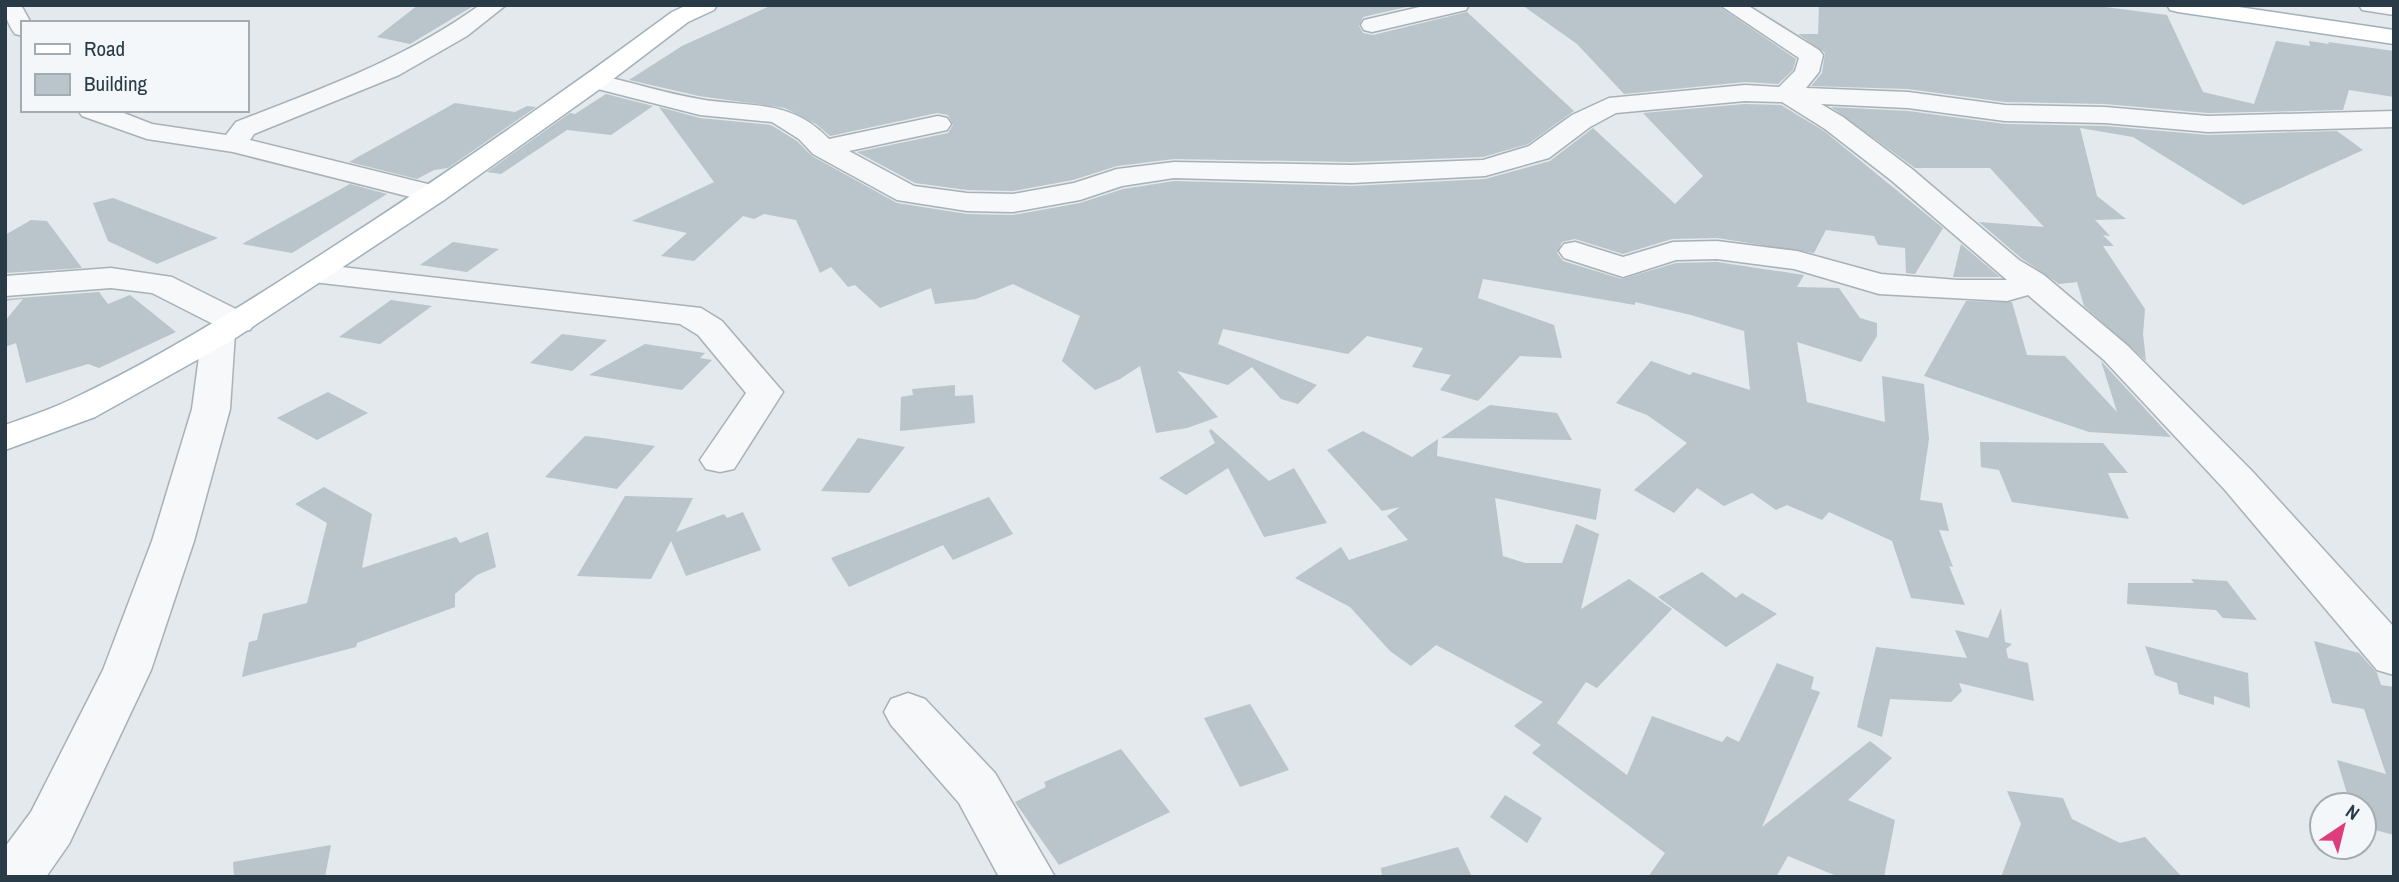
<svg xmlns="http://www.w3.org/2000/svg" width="2399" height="882" viewBox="0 0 2399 882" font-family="'Archivo Narrow',sans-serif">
<rect width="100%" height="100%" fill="#e3e9ec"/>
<g fill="#b9c4cb">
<polygon points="418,5 475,5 410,44 377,37"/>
<polygon points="772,5 1415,5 1363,17 1359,26 1363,33 1373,35 1467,12 1574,111 1528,144 1483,157 1352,162 1174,159 1117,166 1073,180 1013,191 967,190 915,183 857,152 948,133 953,125 948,115 937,113 830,136 816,124 785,108 699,96 629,80 682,46"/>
<polygon points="1522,5 1717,5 1796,59 1793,70 1778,84 1745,82 1624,94 1577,44"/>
<polygon points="1819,5 2090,5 2167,15 2203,92 2254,104 2276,41 2310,46 2309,41 2329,44 2328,42 2394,51 2394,97 2349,90 2343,110 2208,113 2105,104 2005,102 1908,89 1811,86 1822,73 1825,53 1798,34 1818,34"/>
<polygon points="606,94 653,106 611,135 567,130 501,174 487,172 570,113 575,114"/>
<polygon points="455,103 515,112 527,106 536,107 448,168 434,170 417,179 349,162"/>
<polygon points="1745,104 1781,105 1824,131 1943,228 1915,274 1906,273 1905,248 1878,245 1874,236 1826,230 1814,253 1717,238 1672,239 1623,254 1575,239 1562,242 1557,253 1563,261 1622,279 1676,263 1717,262 1804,275 1797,287 1839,288 1860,318 1877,323 1877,336 1861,362 1797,342 1807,402 1885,422 1882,376 1924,384 1929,439 1920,500 1942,503 1949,531 1939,530 1953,567 1949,566 1965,605 1911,598 1892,541 1829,512 1822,520 1787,505 1776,510 1752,493 1724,506 1697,488 1674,513 1634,490 1687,443 1647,415 1616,403 1651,361 1690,375 1693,372 1750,390 1744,331 1691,315 1635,302 1635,305 1483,279 1478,298 1554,325 1562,358 1520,356 1478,401 1440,390 1451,375 1412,367 1423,348 1367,336 1348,354 1223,329 1218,344 1317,385 1298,404 1281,399 1252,367 1228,385 1177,371 1218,417 1187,428 1156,433 1140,366 1120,379 1095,390 1062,361 1080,316 1013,284 976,299 935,304 931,288 880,308 855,285 848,287 831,267 820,273 796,220 764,214 754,219 743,216 694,261 661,256 687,233 632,221 714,182 659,107 700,118 771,125 797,141 812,156 897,203 967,214 1013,215 1080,203 1123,189 1174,181 1352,186 1485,179 1550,161 1593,128 1675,204 1703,176 1643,113"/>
<polygon points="1831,107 1908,111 2005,124 2105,126 2208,135 2337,131 2363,150 2243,205 2133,137 2080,128 2097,196 2126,219 2095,220 2110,236 2103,235 2114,246 2103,246 2145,309 2143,334 2146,361 2084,306 2077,282 2059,284 2021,258 1979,222 2044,227 1990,168 1915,168"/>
<polygon points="350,184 387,194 292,253 242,244"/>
<polygon points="113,198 218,238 157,264 108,241 93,203"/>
<polygon points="31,220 47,221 82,268 5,273 5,235"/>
<polygon points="453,242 499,249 467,272 420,265"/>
<polygon points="1961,244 2000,277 1953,277"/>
<polygon points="99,292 108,304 130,295 176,332 99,368 88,364 26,383 16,343 5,347 5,321 23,299 5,301 5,299"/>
<polygon points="391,300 432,306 380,344 339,337"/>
<polygon points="1966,301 2012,302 2027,355 2065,356 2117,412 2101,361 2171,437 2089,432 1924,376"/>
<polygon points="562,334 607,340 572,371 530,363"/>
<polygon points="645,344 705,353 700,358 712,360 682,390 589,375"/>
<polygon points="955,385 955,396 973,395 975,423 900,431 901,397 913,395 912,389"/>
<polygon points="328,392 368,413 317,440 277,418"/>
<polygon points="1490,405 1557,413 1572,440 1441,438"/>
<polygon points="1211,429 1269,481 1294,468 1327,523 1264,537 1228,468 1186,495 1159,478 1215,443 1209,431"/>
<polygon points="1363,431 1412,457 1438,439 1437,456 1601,489 1596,520 1495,498 1503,556 1525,563 1562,563 1576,524 1599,534 1581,609 1629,579 1672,609 1597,688 1586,682 1557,723 1627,775 1652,716 1722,742 1727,736 1739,742 1777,663 1814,677 1811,689 1820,692 1762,827 1870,741 1892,758 1848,800 1895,820 1884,877 1839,877 1788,856 1776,877 1648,877 1665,853 1532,753 1541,745 1514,726 1543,702 1436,645 1411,666 1390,651 1350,607 1295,578 1341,547 1349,560 1408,540 1387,516 1400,507 1382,511 1327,450"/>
<polygon points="585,436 602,438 655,446 617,489 545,477"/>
<polygon points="858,438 905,447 869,493 821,491"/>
<polygon points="1980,442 2103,443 2128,473 2108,473 2129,519 2012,502 1999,470 1981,467"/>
<polygon points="324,487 372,514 362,568 456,537 460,543 488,532 496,567 477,575 455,594 455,607 357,643 356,647 242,677 249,642 257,640 263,614 307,603 327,523 295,504"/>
<polygon points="625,496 693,498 676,532 724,514 727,518 743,512 761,550 686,576 671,541 651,579 577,576"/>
<polygon points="989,497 1013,534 953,560 943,545 849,587 831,558"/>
<polygon points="1702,572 1736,598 1742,593 1777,614 1726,647 1658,597"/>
<polygon points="2191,579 2227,581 2257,620 2223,618 2216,610 2127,604 2128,583 2194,583"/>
<polygon points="2001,608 2005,642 2012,644 2006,649 2008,658 2028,663 2034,701 1959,683 1962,691 1951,702 1890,699 1882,737 1857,727 1876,647 1967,658 1955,630 1988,638"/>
<polygon points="2314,641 2359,653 2377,673 2381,685 2394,687 2394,835 2364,827 2364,804 2349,800 2337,760 2386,774 2364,709 2332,703"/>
<polygon points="2145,646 2248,673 2250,708 2214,696 2214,705 2179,694 2177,683 2155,675"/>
<polygon points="1250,704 1289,770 1240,787 1204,718"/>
<polygon points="1121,749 1170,812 1059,865 1015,802 1046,787 1044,782"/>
<polygon points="2007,791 2063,798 2072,819 2120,843 2145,837 2182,877 2001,877 2021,824"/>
<polygon points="1505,795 1542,818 1527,843 1490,817"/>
<polygon points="331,845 325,877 234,877 233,862"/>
<polygon points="1458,847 1472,877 1382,877 1381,868"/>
</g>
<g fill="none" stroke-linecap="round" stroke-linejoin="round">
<defs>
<g id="minor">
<path d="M5 5H21L31 23H23V36L15 34C8 24 5 17 5 5Z"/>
<path d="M480 5H506L467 36 399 75 254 134 250 140 444 188 449 194 444 200 434 203 233 152 147 139 82 116 78 110H116L152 124 226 135 236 122C323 88 403 60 480 5Z"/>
<polygon points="1428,5 1469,5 1466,10 1372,32 1364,30 1361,25 1364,20"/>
<path d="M1720 5H1747L1819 50 1823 55 1819 72 1806 88 1908 92 2005 105 2105 107 2208 116 2394 111V127L2208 132 2105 123 2005 121 1908 108 1821 104 1843 117 1912 169 2019 260 2044 275 2128 346 2253 472 2394 627V675L2377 670 2225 490 2104 360 2028 295 2007 301 1879 294 1794 269 1717 259 1676 260 1623 277 1564 258 1559 251 1564 244 1575 242 1623 257 1673 242 1717 241 1797 251 1881 274 1958 280H2007L1892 181 1825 129 1782 102 1745 101 1616 113 1590 127 1549 158 1485 176 1352 183 1174 178 1122 186 1080 200 1013 212 967 211 897 200 813 154 799 139 772 122 700 115 586 86 583 81 586 76 595 74C630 82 664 93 699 99 750 108 790 98 829 139L938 116 947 118 951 124 947 130 849 151 914 186 967 193 1013 194 1074 183 1117 169 1174 162 1352 165 1483 160 1529 146 1572 115 1609 98 1745 85 1779 87 1795 71 1799 58Z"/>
<polygon points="2359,5 2394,5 2394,15 2362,10"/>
<polygon points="315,264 701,308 722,321 783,392 734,469 720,472 706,469 700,460 746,393 698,335 680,324 304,281 299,274 304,267"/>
<polygon points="111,268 172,277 250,316 255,323 250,330 235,333 230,409 194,541 151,670 69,844 46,877 5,877 5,847 31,812 103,670 152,541 192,409 202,334 207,327 215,325 152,293 111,288 5,296 5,276"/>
<polygon points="908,693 925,699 995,773 1055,877 999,877 959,803 891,725 884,712 891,699"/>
</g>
<g id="major">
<path d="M687 5H717L714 10 688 22 604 86 444 200 231 341 95 417 5 450V425C27 417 49 410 70 400 166 355 256 297 345 239 456 167 565 91 672 12Z"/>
<polygon points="2167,5 2225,5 2394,30 2394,44 2178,12 2170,10"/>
</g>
</defs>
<use href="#minor" stroke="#a7b1b7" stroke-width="3"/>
<use href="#major" stroke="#a1b1b9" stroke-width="3"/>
<use href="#minor" fill="#f6f8fa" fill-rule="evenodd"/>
<use href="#major" fill="#fff" fill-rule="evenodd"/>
</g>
<rect width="2399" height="882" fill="none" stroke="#283b47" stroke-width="14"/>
<rect x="21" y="21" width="228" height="91" fill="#f3f7f9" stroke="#a2acb2" stroke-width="2"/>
<rect x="35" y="44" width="35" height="10" fill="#ffffff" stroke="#a2acb2" stroke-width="2"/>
<text x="84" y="56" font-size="21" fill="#283b47">Road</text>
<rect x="35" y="74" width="35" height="21" fill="#b9c4cb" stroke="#a2acb2" stroke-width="2"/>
<text x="84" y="91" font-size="21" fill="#283b47">Building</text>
<g transform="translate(2343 826) rotate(35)"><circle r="33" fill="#f3f7f9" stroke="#a2acb2" stroke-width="2"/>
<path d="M0-5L12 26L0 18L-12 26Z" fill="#dd3d7c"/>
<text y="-10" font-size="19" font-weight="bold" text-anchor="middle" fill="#283b47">N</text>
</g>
</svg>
